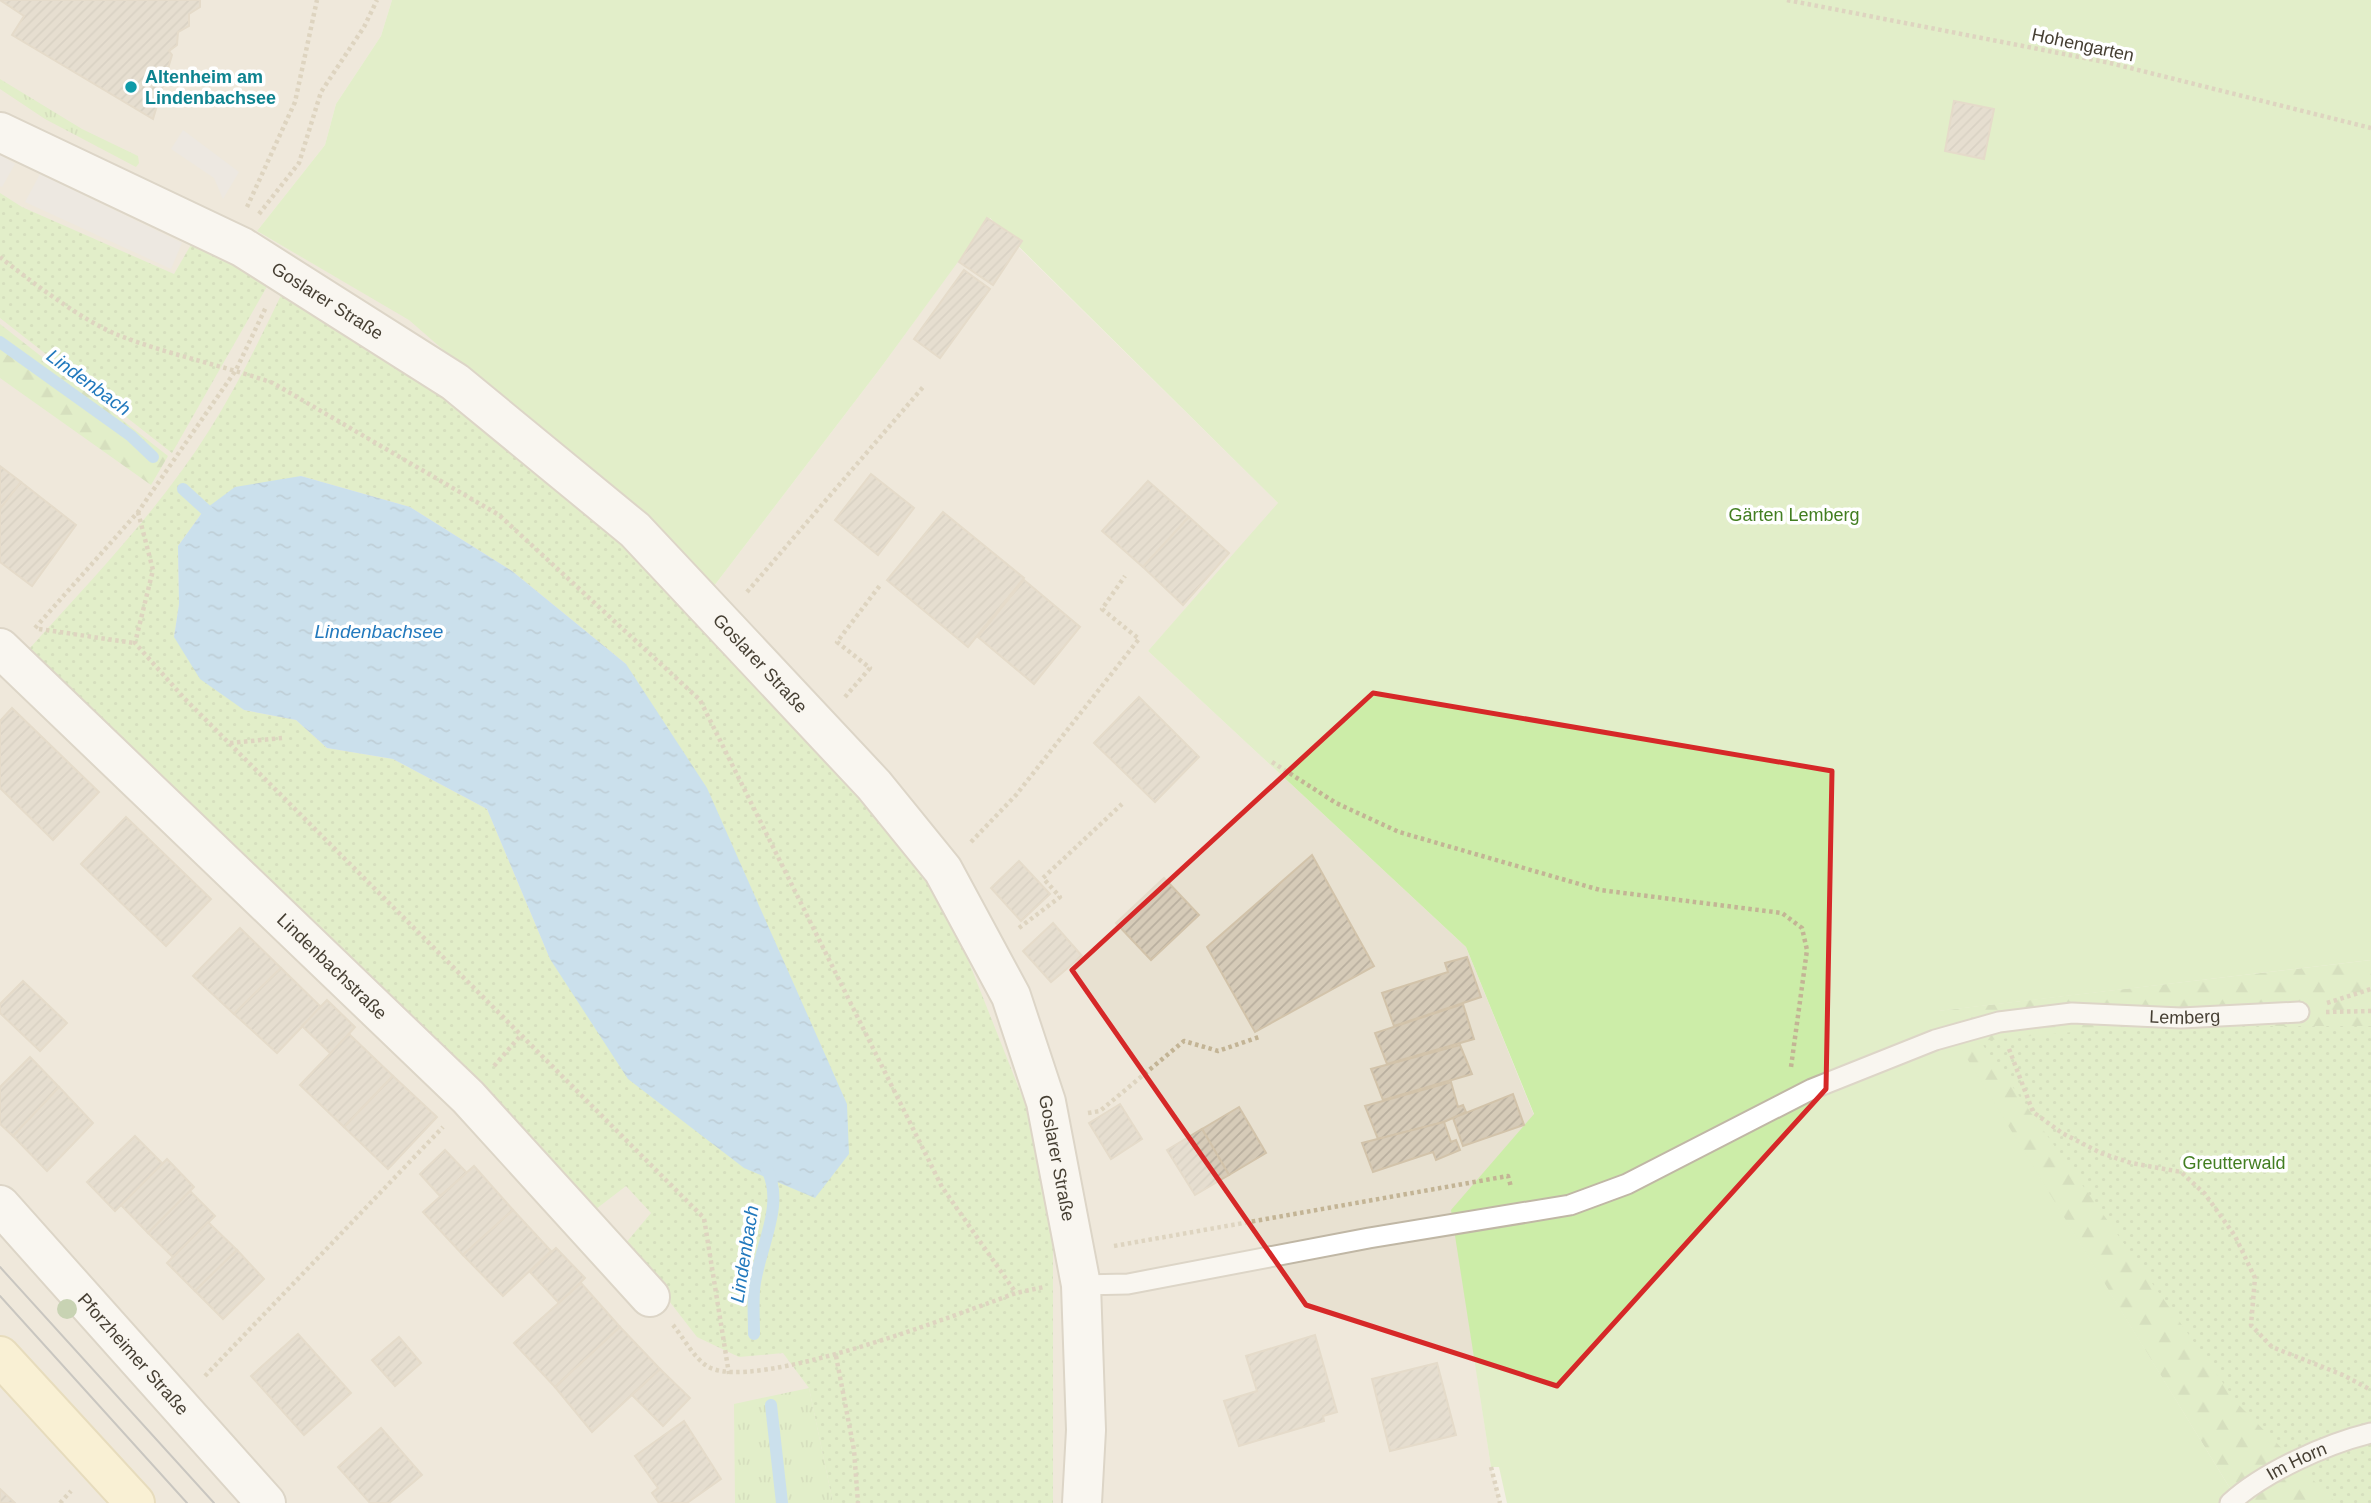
<svg xmlns="http://www.w3.org/2000/svg" width="2371" height="1503" viewBox="0 0 2371 1503" font-family="Helvetica,sans-serif">
<defs>
<pattern id="grass-tufts" width="24" height="20" patternUnits="userSpaceOnUse" patternTransform="scale(1.75)"><rect width="24" height="20" fill="#cceda8"/><path d="M3 7l-1-3M5 7V3M7 7l1-3M15 17l-1-3M17 17v-4M19 17l1-3" fill="none" stroke="#b1cc91"/></pattern>
<pattern id="forest-firs" width="22" height="20" patternUnits="userSpaceOnUse" patternTransform="scale(1.75)"><rect width="22" height="20" fill="#cceda8"/><path d="M5 1l3.5 6h-7zM16 11l3.5 6h-7z" fill="#b1cc91"/></pattern>
<pattern id="park-dots" width="8" height="8" patternUnits="userSpaceOnUse" patternTransform="scale(1.75)"><rect width="8" height="8" fill="#cceda8"/><path d="M2 2h.1M6 6h.1" fill="none" stroke="#b1cc91" stroke-width="1.8" stroke-linecap="round"/></pattern>
<pattern id="water-ripples" width="26" height="14" patternUnits="userSpaceOnUse" patternTransform="scale(1.75)"><rect width="26" height="14" fill="#99cff7"/><path d="M2 4q2-2 4 0t4 0M15 11q2-2 4 0t4 0" fill="none" stroke="#7fa9c9"/></pattern>
<pattern id="building-hatch" width="6" height="6" patternUnits="userSpaceOnUse" patternTransform="scale(1.75)"><rect width="6" height="6" fill="#d6cbb8"/><path d="M-1 1l2-2M0 6l6-6M5 7l2-2" fill="none" stroke="#b9af9f"/></pattern>
</defs>
<rect width="100%" height="100%" fill="#f4efe4"/>
<polygon fill="#e8e1d1" points="0,0 392,0 381,36 336,104 325,145 257,231 409,319 714,586 882,366 989,218 1279,504 1148,651 1466,947 1534,1115 1452,1210 1491,1467 1500,1503 0,1503"/>
<g fill="url(#grass-tufts)">
<polygon points="0,79 82,129 138,156 139,163 136,167 45,119 0,89"/>
<polygon points="809,1388 833,1503 735,1503 734,1404"/>
</g>
<g fill="url(#forest-firs)">
<polygon points="0,324 168,456 151,485 0,378"/>
<polygon points="2371,960 2371,1503 2239,1503 1937,1011"/>
</g>
<g fill="url(#park-dots)" fill-rule="evenodd">
<polygon points="0,193 22,207 174,274 192,243 273,276 172,453 0,318"/>
<path d="M285 287 448 392 627 538 936 879 1041 1144 1053 1239V1503H833L809 1388 783 1353 739 1357 697 1337 625 1244 651 1213 626 1186 596 1209 30 648C93 578 160 509 210 429 239 383 262 335 285 287ZM301 476 410 507 512 571 626 664 550 959 487 809 393 759 327 748 296 720 244 710 174 637 179 604 178 546 204 510Z"/>
<polygon points="2136,1026 2371,1026 2371,1503 2336,1503 2238,1404 1980,1041"/>
</g>
<polygon fill="#cceda8" points="392,0 2371,0 2371,960 1938,1011 2239,1503 1507,1503 1499,1467 1491,1467 1451,1210 1534,1114 1466,947 1148,651 1278,503 990,218 882,366 714,586 409,320 257,231 325,145 336,104 381,36"/>
<g fill="#e4e1dd">
<polygon points="183,130 239,172 223,199 214,178 171,149"/>
<polygon points="0,155 15,164 2,187 0,186"/>
<polygon points="40,174 182,243 171,269 25,202"/>
</g>
<polygon fill="url(#water-ripples)" points="301,476 410,507 512,571 626,664 707,788 847,1104 849,1154 815,1198 744,1168 628,1079 550,959 487,809 393,759 327,748 296,720 244,710 200,679 174,637 179,604 178,546 204,510 235,487"/>
<g fill="none" stroke-linecap="round" stroke-linejoin="round">
<g stroke="#99cff7" stroke-width="12">
<polyline points="0,342 131,436 153,457"/>
<polyline points="183,489 217,520"/>
<path d="M754 1334C754 1320 753 1305 754 1290 757 1252 787 1204 766 1168"/>
<polyline points="771,1405 782,1503"/>
</g>
</g>
<g fill="url(#building-hatch)" stroke="#d2c3aa" stroke-width="2">
<polygon points="0,0 200,0 200,7 189,14 189,26 178,32 177,45 169,51 172,55 153,119 12,35 24,16"/>
<polygon points="1954,101 1994,109 1984,159 1945,151"/>
<polygon points="987,218 1022,241 993,285 959,262"/>
<polygon points="964,270 990,289 940,358 914,339"/>
<polygon points="0,466 21,482 0,509"/>
<polygon points="871,474 914,508 878,555 835,520"/>
<polygon points="1148,481 1189,517 1143,567 1102,531"/>
<polygon points="21,482 76,525 32,586 0,562 0,509"/>
<polygon points="943,512 1024,578 968,647 887,580"/>
<polygon points="1189,517 1229,553 1183,605 1143,567"/>
<polygon points="1024,580 1080,627 1034,684 978,637"/>
<polygon points="1139,697 1199,757 1155,802 1094,743"/>
<polygon points="12,708 99,792 53,840 0,788 0,721"/>
<polygon points="126,817 211,899 166,946 81,864"/>
<polygon points="1312,855 1374,966 1255,1032 1207,947"/>
<polygon points="1019,861 1050,894 1021,921 991,888"/>
<polygon points="1164,878 1199,915 1151,960 1116,923"/>
<polygon points="1053,923 1082,956 1051,982 1023,951"/>
<polygon points="240,928 281,968 234,1014 193,976"/>
<polygon points="1467,957 1481,997 1394,1026 1382,993 1448,972 1445,963"/>
<polygon points="281,968 321,1007 277,1053 234,1014"/>
<polygon points="23,981 67,1023 40,1051 0,1013 0,1004"/>
<polygon points="327,1000 355,1027 331,1054 302,1026"/>
<polygon points="1463,1004 1474,1039 1387,1064 1375,1033"/>
<polygon points="349,1034 393,1076 344,1127 300,1085"/>
<polygon points="1460,1045 1472,1074 1383,1100 1371,1069"/>
<polygon points="30,1057 59,1087 13,1136 0,1124 0,1087"/>
<polygon points="393,1076 437,1117 388,1169 344,1127"/>
<polygon points="1451,1082 1458,1107 1463,1105 1466,1112 1444,1122 1378,1139 1365,1106"/>
<polygon points="59,1087 93,1123 47,1171 13,1136"/>
<polygon points="1513,1094 1524,1125 1463,1146 1453,1118"/>
<polygon points="1120,1104 1142,1139 1111,1159 1089,1123"/>
<polygon points="1239,1107 1266,1153 1229,1175 1202,1129"/>
<polygon points="1444,1122 1451,1142 1456,1140 1460,1150 1436,1160 1433,1152 1373,1172 1362,1143"/>
<polygon points="1202,1129 1229,1175 1195,1195 1167,1150"/>
<polygon points="135,1136 163,1164 115,1211 87,1182"/>
<polygon points="445,1150 467,1173 440,1196 420,1174"/>
<polygon points="167,1159 194,1187 148,1233 121,1205"/>
<polygon points="474,1166 513,1210 463,1255 423,1212"/>
<polygon points="190,1191 215,1216 173,1257 148,1233"/>
<polygon points="513,1210 551,1251 503,1296 463,1255"/>
<polygon points="208,1222 237,1250 195,1291 167,1263"/>
<polygon points="556,1248 585,1278 559,1303 530,1272"/>
<polygon points="237,1250 264,1279 223,1319 195,1291"/>
<polygon points="581,1283 620,1327 555,1387 514,1343"/>
<polygon points="620,1327 660,1369 592,1432 555,1387"/>
<polygon points="298,1334 351,1393 304,1435 251,1376"/>
<polygon points="1315,1335 1337,1412 1323,1416 1324,1421 1239,1446 1224,1401 1257,1391 1246,1356"/>
<polygon points="399,1337 421,1363 395,1386 372,1360"/>
<polygon points="1437,1363 1456,1435 1390,1451 1372,1379"/>
<polygon points="660,1369 690,1398 663,1426 632,1395"/>
<polygon points="684,1421 721,1479 687,1503 659,1503 652,1493 658,1488 635,1456"/>
<polygon points="381,1428 422,1475 389,1503 370,1503 338,1467"/>
<polygon points="0,1489 15,1503 0,1503"/>
</g>
<g fill="none" stroke-linecap="round" stroke-linejoin="round">
<defs>
<g id="service">
<path id="s1" d="M1081 1285 1128 1284 1369 1238 1570 1205 1627 1184 1812 1089 1935 1040 1999 1022 2072 1013 2181 1018 2299 1012"/>
<path id="s2" d="M2230 1503C2264 1472 2326 1444 2371 1433"/>
</g>
<g id="minor">
<path id="s3" d="M0 132 242 247 455 382 635 530 874 785 943 870 1011 996 1046 1102 1081 1285 1086 1430 1082 1503"/>
<path id="s4" d="M0 648 468 1097 650 1297"/>
<path id="s5" d="M0 1205 266 1503"/>
</g>
<polyline id="secondary" points="0,1356 135,1503"/>
</defs>
<use href="#service" stroke="#c0b7a5" stroke-width="23"/>
<use href="#minor" stroke="#c0b7a5" stroke-width="42"/>
<use href="#secondary" stroke="#d8c68e" stroke-width="42"/>
<g stroke="#c3b495" stroke-width="4.5" stroke-dasharray="3.5 3.5" stroke-linecap="butt">
<polyline points="1787,0 2110,63 2371,128"/>
<polyline points="247,207 295,102 317,0"/>
<polyline points="259,214 299,163 321,92 364,27 377,0"/>
<path d="M0 257C30 281 83 321 118 335 169 355 222 365 273 383L499 515 700 700 942 1187 1016 1293"/>
<polyline points="138,512 153,570 135,643 184,698 704,1218 729,1374"/>
<polyline points="747,592 924,386"/>
<polyline points="35,628 138,512 236,370 266,307"/>
<polyline points="39,629 134,643"/>
<polyline points="845,697 870,668 837,642 881,584"/>
<polyline points="230,743 282,738"/>
<polyline points="1272,762 1336,803 1399,832 1600,890 1782,913 1802,928 1807,950 1791,1067"/>
<polyline points="971,842 1016,795 1139,639 1102,609 1125,576"/>
<polyline points="1019,928 1060,897 1043,878 1122,804"/>
<polyline points="2327,1003 2371,989"/>
<polyline points="2326,1012 2371,1011"/>
<polyline points="2009,1049 2033,1112 2062,1133 2101,1153 2131,1163 2181,1172 2205,1194 2235,1236 2255,1278 2251,1325 2272,1347 2343,1375 2371,1390"/>
<polyline points="494,1066 521,1035"/>
<polyline points="1088,1113 1100,1111 1184,1041 1218,1051 1259,1037"/>
<polyline points="1114,1246 1508,1176 1511,1187"/>
<path d="M673 1325C683 1337 694 1358 707 1366 751 1395 963 1312 1016 1293L1044 1287"/>
<polyline points="836,1356 854,1450 858,1503"/>
<polyline points="205,1376 443,1127"/>
<polyline points="1491,1467 1500,1503"/>
<polyline points="60,1503 71,1491"/>
</g>
<use href="#service" stroke="#fff" stroke-width="19"/>
<use href="#minor" stroke="#fff" stroke-width="38"/>
<use href="#secondary" stroke="#fff1c2" stroke-width="38"/>
<g stroke="#959595" stroke-width="2">
<polyline points="0,1267 214,1503"/>
<polyline points="0,1296 187,1503"/>
</g>
</g>
<circle fill="#92b179" cx="67" cy="1309" r="10"/>
<path d="M0 0H2371V1503H0ZM1373 693 1832 771 1826 1089 1557 1386 1306 1305 1072 970Z" fill="#f4efe4" fill-opacity=".55" fill-rule="evenodd"/>
<path fill="none" stroke="#d62828" stroke-width="5" stroke-linejoin="round" d="M1373 693 1832 771 1826 1089 1557 1386 1306 1305 1072 970Z"/>
<circle fill="#0f9aa8" stroke="#fff" stroke-width="2.5" cx="131" cy="87" r="7"/>
<g text-anchor="middle" stroke-width="7" stroke-linejoin="round" paint-order="stroke">
<g font-size="18" fill="#463f33" stroke="#fff">
<text transform="translate(2083 45) rotate(12)" y="6">Hohengarten</text>
<text dy="6" stroke="none"><textPath href="#s3" startOffset="369">Goslarer Straße</textPath></text>
<text dy="6" stroke="none"><textPath href="#s3" startOffset="936">Goslarer Straße</textPath></text>
<text dy="6" stroke="none"><textPath href="#s4" startOffset="460">Lindenbachstraße</textPath></text>
<text dy="6" stroke="none"><textPath href="#s1" startOffset="1150">Lemberg</textPath></text>
<text dy="6" stroke="none"><textPath href="#s3" startOffset="1524">Goslarer Straße</textPath></text>
<text dy="6" stroke="none"><textPath href="#s5" startOffset="200">Pforzheimer Straße</textPath></text>
<text dy="6" stroke="none"><textPath href="#s2" startOffset="79">Im Horn</textPath></text>
</g>
<g font-size="18" font-weight="bold" fill="#0d838f" stroke="#fff" text-anchor="start">
<text x="145" y="83">Altenheim am<tspan x="145" dy="21">Lindenbachsee</tspan></text>
</g>
<g font-size="18" fill="#427e21" stroke="#fff">
<text x="1794" y="521">Gärten Lemberg</text>
<text x="2234" y="1169">Greutterwald</text>
</g>
<g font-size="19" font-style="italic" fill="#2279bd" stroke="#fff">
<text transform="translate(89 382) rotate(36)" y="7">Lindenbach</text>
<text x="379" y="638">Lindenbachsee</text>
<text transform="translate(744 1254) rotate(-81)" y="7">Lindenbach</text>
</g>
</g>
</svg>
